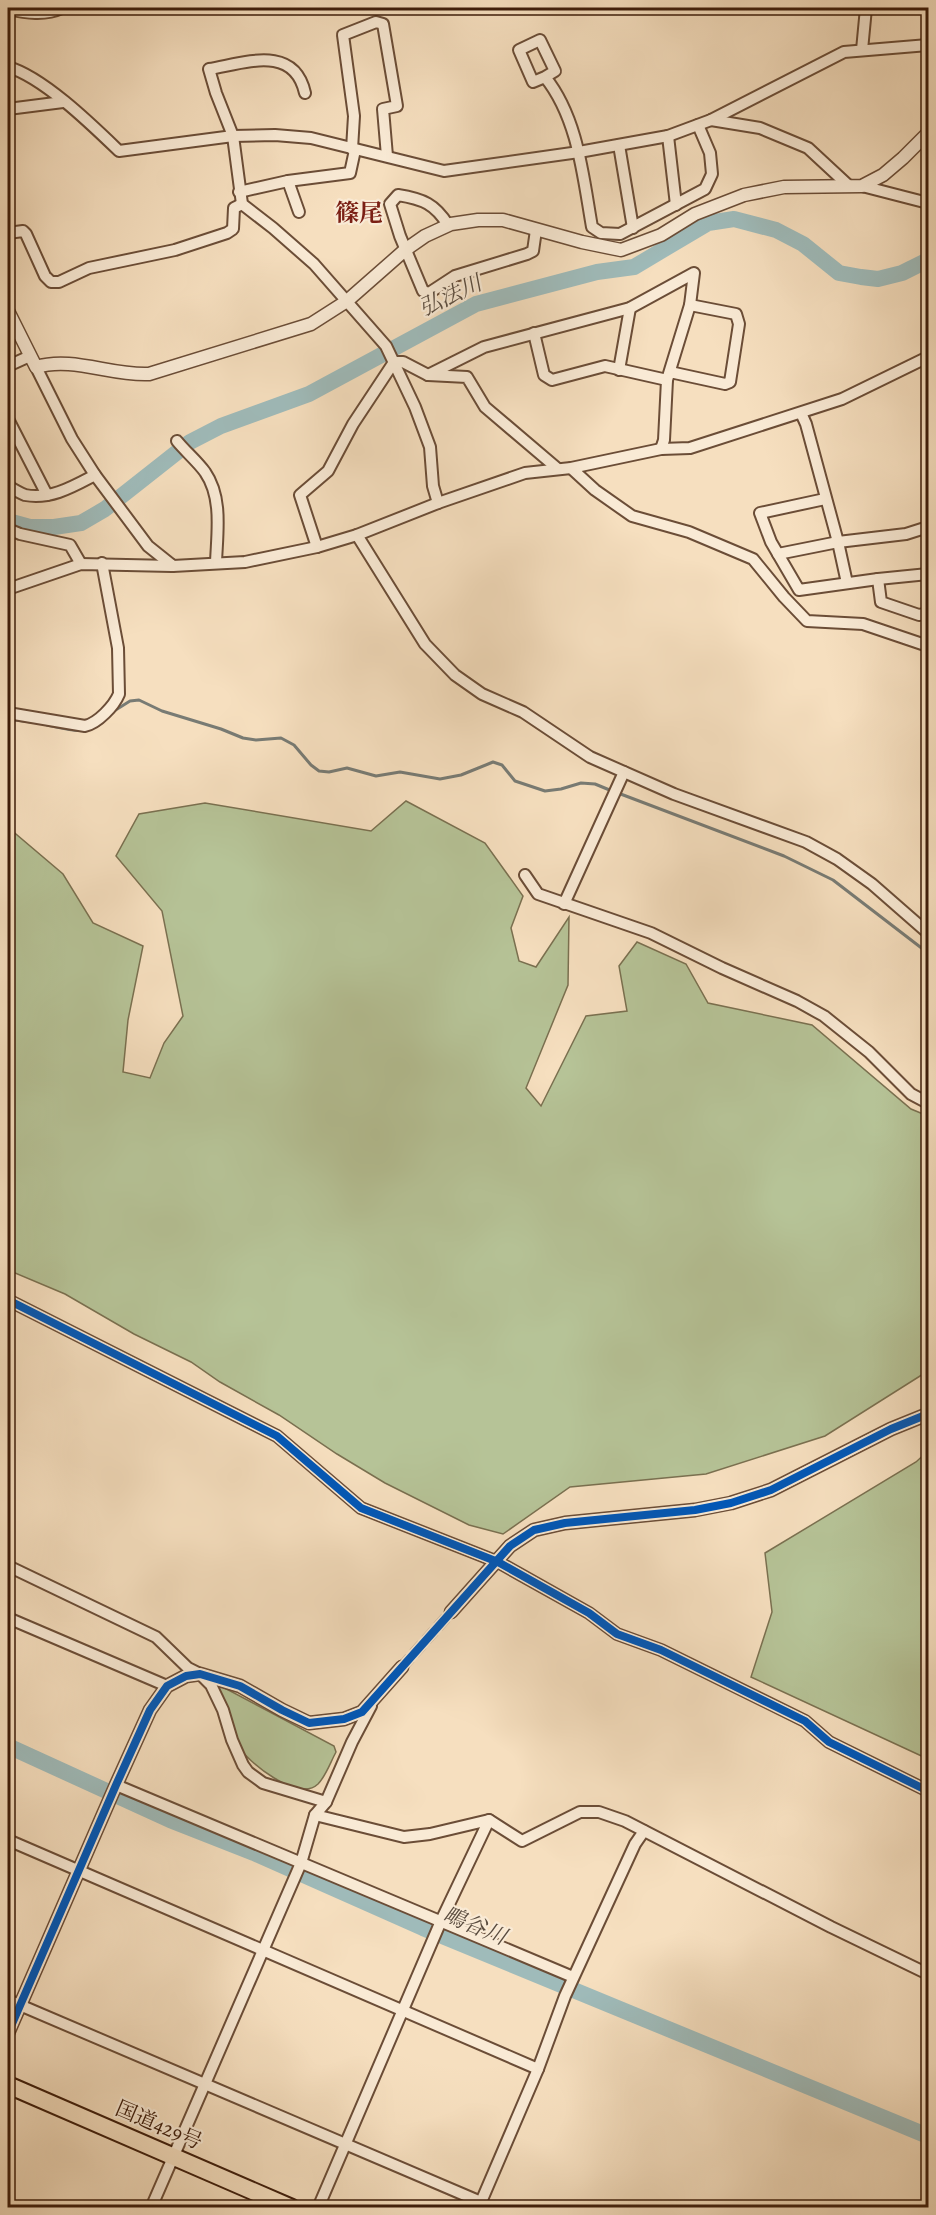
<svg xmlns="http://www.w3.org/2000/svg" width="936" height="2215" viewBox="0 0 936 2215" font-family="Alegreya,'Noto Serif JP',serif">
<rect width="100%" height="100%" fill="#f6dfbf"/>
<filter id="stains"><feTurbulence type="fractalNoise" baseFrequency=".00333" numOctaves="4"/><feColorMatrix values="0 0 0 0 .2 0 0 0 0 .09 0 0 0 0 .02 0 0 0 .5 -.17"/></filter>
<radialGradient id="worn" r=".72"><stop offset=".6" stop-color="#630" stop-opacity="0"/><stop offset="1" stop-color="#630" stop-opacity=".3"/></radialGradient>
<g fill="#b6c397" stroke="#7a7050" stroke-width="1.5">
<polygon points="406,801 485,843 523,896 511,928 519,961 536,967 569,917 568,985 526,1088 541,1106 586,1016 627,1011 619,966 637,942 686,964 708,1003 812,1025 911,1109 928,1116 928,1371 825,1436 706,1474 570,1487 503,1534 469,1525 385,1483 337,1454 279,1415 220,1382 191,1362 134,1334 65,1294 8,1270 8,1144 10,1144 8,1140 8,831 10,829 63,874 93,923 143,946 128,1020 123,1072 150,1078 164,1043 183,1016 162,911 116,856 139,814 205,803 371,831"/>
<polygon points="928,1451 928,1759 751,1677 772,1612 765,1553 916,1462"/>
<path d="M219 1685 334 1746 336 1752C331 1761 326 1776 318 1784 298 1803 248 1762 237 1745 228 1729 222 1705 216 1688Z"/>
</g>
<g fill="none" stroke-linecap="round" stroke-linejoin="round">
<g stroke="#787b74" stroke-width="3">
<polyline points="114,711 130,701 139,700 162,711 221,729 243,738 256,740 281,738 294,745 311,765 319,771 329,772 347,768 376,776 400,772 440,779 461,775 493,762 502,765 515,781 545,791 561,789 581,783 595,784 612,791"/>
<polyline points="8,719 31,722"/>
<path d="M47 725C67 729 88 737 105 720"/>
<polyline points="618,793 784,856 833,880 928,953"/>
</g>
<g stroke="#9fbbba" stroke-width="16">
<polyline points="8,521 30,527 54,527 81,523 105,509 190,442 221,426 309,394 476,304 597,272 634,267 708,223 734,219 776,230 803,244 839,273 861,277 878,279 902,273 928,260"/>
<polyline points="8,1746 170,1820 254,1853 423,1928 928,2136"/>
</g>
<polyline stroke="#d1b89b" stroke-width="12" stroke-dasharray="12 6" stroke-linecap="butt" points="402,1667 451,1612"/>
<defs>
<g id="minor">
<path d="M8 9C26 13 45 16 62 8"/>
<polyline points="862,50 866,8"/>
<path d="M8 67C43 77 92 125 119 151L233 136 275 135 311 138 444 171 579 152 668 136 711 120 844 52 928 45"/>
<path d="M545 77 555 71 540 40 519 50 533 82 545 77C578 118 583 176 592 227L601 233 620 234 705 189 712 174 710 153 698 125"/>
<path d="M305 93C294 44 245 63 209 69L216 93 233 136 242 204 273 228 314 264 386 346 415 407 430 447 433 486 438 503"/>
<polyline points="8,109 63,102"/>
<polyline points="711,120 760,128 808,148 849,186"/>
<polyline points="668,136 676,205"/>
<polyline points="619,145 633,228"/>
<polyline points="352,149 354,116 343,35 376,22 383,24 397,106 383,109 387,156"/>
<polyline points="288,181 299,212"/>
<polyline points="862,186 928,203"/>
<polyline points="239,192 288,181 350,173 355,150"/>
<path d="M448 225C435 204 423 199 398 195L390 204 400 236 423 291 429 293 455 276 527 254 533 251 536 230"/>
<polyline points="8,233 23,231 26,234 45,276 51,282 59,282 89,268 175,250 227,233 233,229 234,208 242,204"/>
<polyline points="534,333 544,375 552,380 605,366 667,380"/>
<polyline points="8,366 30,356"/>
<polyline points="36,367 72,439 95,475 148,546 173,566 245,562 317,547 357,535 438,503 525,473 571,468 661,449 690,448 842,399 928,357"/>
<polyline points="619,370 630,308"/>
<polyline points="670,372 725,384 730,382 739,324 736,314 690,305"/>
<polyline points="428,375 467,377 485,407 558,469"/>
<polyline points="801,413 806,424 838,542 847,583"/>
<polyline points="8,419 47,495"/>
<path d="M177 441C185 451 197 461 205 472 223 498 217 533 216 563"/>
<polyline points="571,468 595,490 632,516 689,532 753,559 784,597 807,621 863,624 928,646"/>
<path d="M8 486C13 489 20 493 25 495 51 500 74 486 95 475"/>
<polyline points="928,527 906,534 838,542 778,554 799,590 878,579 928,574"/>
<polyline points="8,529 20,534 70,545 81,564"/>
<polyline points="357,535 425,644 455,675 482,694 523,712 590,757 674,794 806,842 837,859 872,884 928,933"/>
<polyline points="317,547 300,495 328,471 353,424 394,362 403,362 428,375 484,347 630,308 694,273 690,305 667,380 664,440 661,449"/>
<polyline points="778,554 771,542 760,513 825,499"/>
<polyline points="878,579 881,602 919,615 928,613"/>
<polyline points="8,589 81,564 172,566"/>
<path d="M8 713 85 726C98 723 114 706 119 694L118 648 102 563"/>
<polyline points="525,875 538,894 651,933 722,968 797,1001 824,1016 869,1052 911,1094 928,1103"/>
<polyline points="564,904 624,772"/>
<polyline points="8,1300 277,1436 361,1508 498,1562 589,1613 617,1634 661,1650 805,1721 829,1742 928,1791"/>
<polyline points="8,1566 156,1637 188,1668 200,1674 211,1685 223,1710 232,1740 243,1765 248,1772 263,1783 326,1802"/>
<polyline points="8,1618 167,1686"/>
<polyline points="116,1785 573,1977"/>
<polyline points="315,1815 404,1837 430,1834 489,1820 522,1841 580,1812 599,1812 625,1821 831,1927 928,1974"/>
<polyline points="8,1840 538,2069"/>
<polyline points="8,2000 481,2202"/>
<polyline points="482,2207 481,2202 538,2069 565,1996 635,1844 644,1831"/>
<polyline points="151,2208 301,1863 315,1815 326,1802 352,1742 371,1706"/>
<polyline points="318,2208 441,1921 489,1820"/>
</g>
<g id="tertiary">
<path d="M8 311 36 367C73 356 111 376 149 374L311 324 347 301 405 250 425 236 451 224 478 220H503L582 242 621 250 661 235 695 214 744 195 784 187 862 186 883 175 903 158 928 133"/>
<polyline points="451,1612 510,1546 534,1530 565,1523 695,1510 731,1503 771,1490 891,1429 928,1414"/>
<polyline points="8,2033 116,1785 150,1710 167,1686 186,1676 200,1674 240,1686 282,1710 309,1723 344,1719 362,1712 402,1667"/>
</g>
<polyline id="trunk" points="8,2085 292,2208"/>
</defs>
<use href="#minor" stroke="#6b4d37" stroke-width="14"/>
<use href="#tertiary" stroke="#6b4d37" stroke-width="15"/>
<use href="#trunk" stroke="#3d1c0a" stroke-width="20"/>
<use href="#minor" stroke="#f9ead5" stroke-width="10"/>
<use href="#tertiary" stroke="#f9ead5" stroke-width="12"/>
<use href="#trunk" stroke="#f6dfbf" stroke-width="16"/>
<defs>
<g id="cycleway">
<polyline points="8,1300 277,1436 361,1508 498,1562 589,1613 617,1634 661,1650 805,1721 829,1742 928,1791"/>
<polyline points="8,2033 116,1785 150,1710 167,1686 186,1676 200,1674 240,1686 282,1710 309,1723 344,1719 362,1712 510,1546 534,1530 565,1523 695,1510 731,1503 771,1490 891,1429 928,1414"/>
</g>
</defs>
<use href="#cycleway" stroke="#f9ead5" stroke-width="11"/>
<use href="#cycleway" stroke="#0057b8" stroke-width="8"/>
</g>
<g text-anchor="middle" stroke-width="4.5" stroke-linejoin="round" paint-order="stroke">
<g font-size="21" fill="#3d1c0a" stroke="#f9ead5">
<text transform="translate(159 2125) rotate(23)" y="7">国道429号</text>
</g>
<g font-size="22" font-style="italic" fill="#5a4c3f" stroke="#f9ead5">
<text transform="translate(450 295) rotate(-25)" y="8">弘法川</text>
<text transform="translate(475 1925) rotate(22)" y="8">鴫谷川</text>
</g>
<g font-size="24" font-weight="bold" fill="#7a1f14" stroke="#f9ead5">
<text x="359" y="221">篠尾</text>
</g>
</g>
<rect width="936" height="2215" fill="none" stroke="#f6dfbf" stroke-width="30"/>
<rect x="9" y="9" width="918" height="2197" fill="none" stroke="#3d1c0a" stroke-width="3"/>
<rect x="15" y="15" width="906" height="2185" fill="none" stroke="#3d1c0a" stroke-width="1.5"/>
<rect width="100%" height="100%" filter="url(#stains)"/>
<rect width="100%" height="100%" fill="url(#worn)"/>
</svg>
